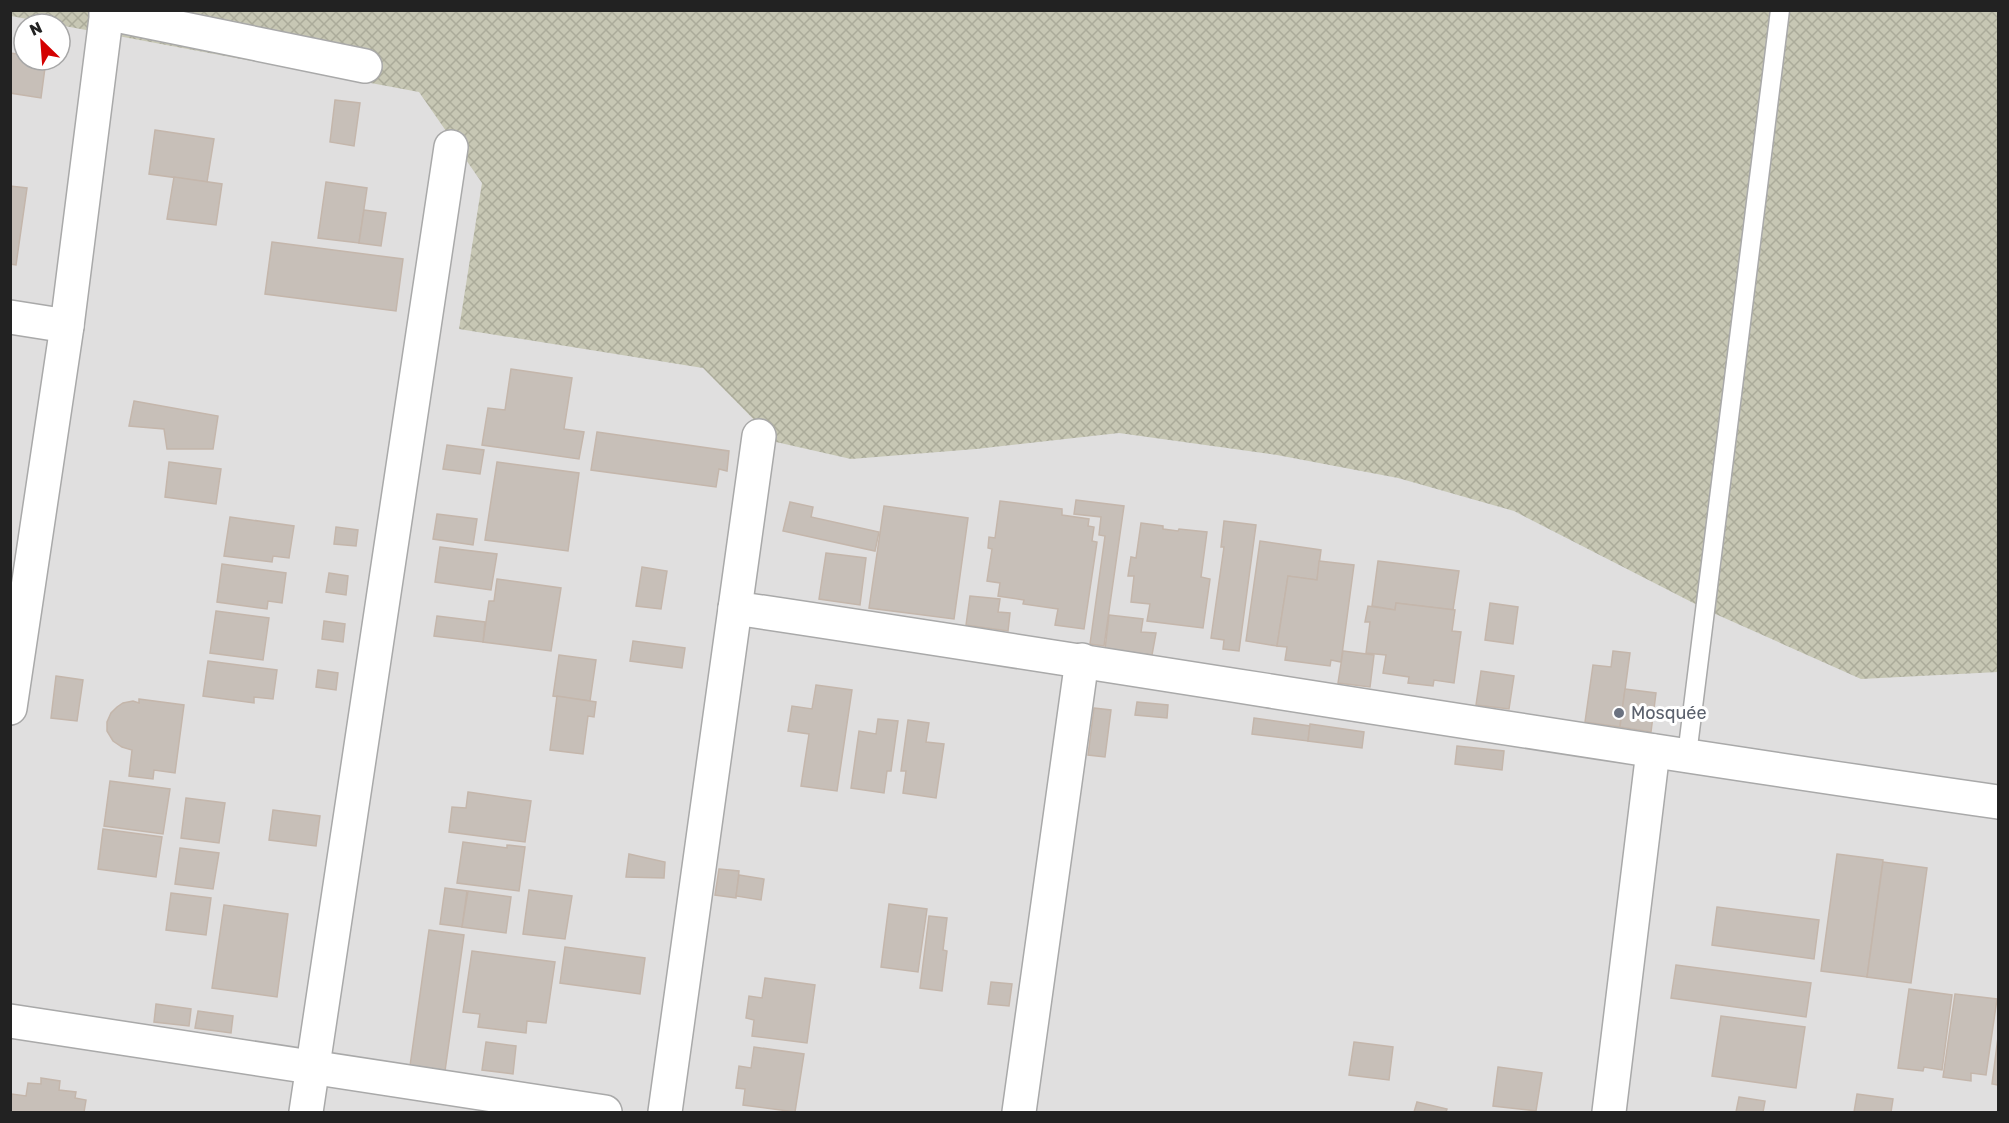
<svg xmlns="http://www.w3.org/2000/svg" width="2009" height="1123" viewBox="0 0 2009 1123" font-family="Rubik,sans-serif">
<defs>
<pattern id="construction-cross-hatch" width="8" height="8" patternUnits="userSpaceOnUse" patternTransform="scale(1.5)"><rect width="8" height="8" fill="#c7c7b4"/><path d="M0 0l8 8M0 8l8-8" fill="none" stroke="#abab9a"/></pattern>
</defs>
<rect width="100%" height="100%" fill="#f2efe9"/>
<path fill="#e0dfdf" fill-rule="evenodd" d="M11 11H1998V1112H11ZM24 24H60V60H24Z"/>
<polygon fill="url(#construction-cross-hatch)" points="10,11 1998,11 1998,672 1861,679 1711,612 1514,511 1398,478 1277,455 1119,433 976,449 851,459 776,442 703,368 459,329 482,183 419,92 11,16"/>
<g fill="#c7bfb8" stroke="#c4b6ab" stroke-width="1.5">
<polygon points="10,53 24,55 24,60 46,60 41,98 10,93"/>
<polygon points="335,100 360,103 354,146 330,142"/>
<polygon points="155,130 214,139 207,182 149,174"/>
<polygon points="174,177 222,184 216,225 167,219"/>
<polygon points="326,182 367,188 359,243 318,238"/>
<polygon points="10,186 27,188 16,265 10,264"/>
<polygon points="364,210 386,213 381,246 359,243"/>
<polygon points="272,242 403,259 396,311 265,294"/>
<polygon points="511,369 572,378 564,429 584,432 579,459 482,445 488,408 505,410"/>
<polygon points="134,401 218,416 213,449 167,449 164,429 129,426"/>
<polygon points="597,432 729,451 727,471 719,469 716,487 591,470"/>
<polygon points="447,445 484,450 480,474 443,469"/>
<polygon points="169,462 221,469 216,504 165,497"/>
<polygon points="497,462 579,473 568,551 485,540"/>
<polygon points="1076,500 1124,506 1104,646 1090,644 1105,536 1099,535 1101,517 1074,514"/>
<polygon points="1000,501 1062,509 1062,515 1089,519 1088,526 1094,527 1092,541 1097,542 1084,629 1055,625 1058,609 1023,604 1024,600 998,596 1000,583 987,581 992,549 988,548 989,537 995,538"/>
<polygon points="790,502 813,507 811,517 879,532 875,551 783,531"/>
<polygon points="884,506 968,518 954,619 869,608"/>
<polygon points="437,514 477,519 473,545 433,539"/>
<polygon points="230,517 294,526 289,558 273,556 272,562 224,556"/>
<polygon points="1224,521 1256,525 1239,651 1223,649 1224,640 1211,638 1224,547 1221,547"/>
<polygon points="1141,523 1163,526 1163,529 1178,531 1179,529 1207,532 1201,577 1210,579 1203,628 1147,621 1150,604 1131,602 1134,576 1128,576 1131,557 1136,558"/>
<polygon points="336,527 358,530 356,546 334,544"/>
<polygon points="1260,541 1321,550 1317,580 1288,576 1277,646 1246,641"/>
<polygon points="440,547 497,554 491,590 435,582"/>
<polygon points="826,553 866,558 860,605 819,599"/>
<polygon points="1319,561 1354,565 1341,662 1331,660 1330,666 1285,660 1287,647 1277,646 1288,576 1317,580"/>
<polygon points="1378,561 1459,571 1453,610 1396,603 1395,610 1372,606"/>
<polygon points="222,564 286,573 282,603 268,601 267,609 217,602"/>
<polygon points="642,567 667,571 661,609 636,606"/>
<polygon points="329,573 348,576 346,595 326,592"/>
<polygon points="497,579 561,588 551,651 483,642 489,601 494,601"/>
<polygon points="970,596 1000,599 998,612 1010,613 1008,631 966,625"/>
<polygon points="1396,603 1455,610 1452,631 1461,632 1454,683 1434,680 1433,686 1408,683 1409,677 1383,673 1386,655 1366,653 1370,622 1365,622 1368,606 1395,610"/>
<polygon points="1490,603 1518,607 1513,644 1485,640"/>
<polygon points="216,611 269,618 263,660 210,653"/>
<polygon points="1109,615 1143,619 1141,632 1156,633 1152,655 1105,649"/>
<polygon points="437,616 485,622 483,642 434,636"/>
<polygon points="324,621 345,624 343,642 322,639"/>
<polygon points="633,641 685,648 682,668 630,661"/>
<polygon points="1343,651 1374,655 1370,687 1338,683"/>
<polygon points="1613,651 1630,653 1620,727 1585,722 1593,665 1611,667"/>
<polygon points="559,655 596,660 590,701 553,696"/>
<polygon points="208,661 277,670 273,699 254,697 254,703 203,696"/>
<polygon points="318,670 338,673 336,690 316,687"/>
<polygon points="1481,671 1514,676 1509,709 1476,705"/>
<polygon points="56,676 83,680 77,721 51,718"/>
<polygon points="816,685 852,690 837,791 801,786 809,734 788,731 792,706 812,709"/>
<polygon points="1625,689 1656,693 1651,732 1620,727"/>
<polygon points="557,696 596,702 594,717 588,716 583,754 550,750"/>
<polygon points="139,699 184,705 175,773 154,770 153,779 129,776 132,750 122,747 113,741 107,731 107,722 111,713 117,707 123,703 133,701 139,703"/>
<polygon points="1137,702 1168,705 1167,718 1135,715"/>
<polygon points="1094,708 1111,710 1105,757 1088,755"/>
<polygon points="1254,718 1310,726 1308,741 1252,734"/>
<polygon points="878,719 898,721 891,771 887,771 884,793 851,788 859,731 876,734"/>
<polygon points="908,720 929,723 926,742 944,744 936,798 903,793 906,771 901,771"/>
<polygon points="1310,724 1364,732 1362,748 1308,741"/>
<polygon points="1457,746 1504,751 1502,770 1455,764"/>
<polygon points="110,781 170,789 163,834 104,826"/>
<polygon points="468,792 531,801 525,842 449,832 452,807 466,808"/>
<polygon points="186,798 225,803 219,843 181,838"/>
<polygon points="273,810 320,816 316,846 269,840"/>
<polygon points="103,829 162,837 156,877 98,869"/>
<polygon points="463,842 507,848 507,845 525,847 519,891 457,883"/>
<polygon points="180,848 219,853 213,889 175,884"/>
<polygon points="629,854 665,862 664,878 626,877"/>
<polygon points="1837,854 1883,860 1867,977 1821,971"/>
<polygon points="1883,862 1927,868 1911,983 1867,977"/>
<polygon points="719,869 739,871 736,898 715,895"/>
<polygon points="739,875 764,879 761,900 736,896"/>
<polygon points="445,888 467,891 462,927 440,924"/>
<polygon points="529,890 572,896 565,939 523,934"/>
<polygon points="468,891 511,897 506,933 462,927"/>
<polygon points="171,893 211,898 206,935 166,930"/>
<polygon points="889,904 927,909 918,972 881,967"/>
<polygon points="224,905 288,914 277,997 212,988"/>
<polygon points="1717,907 1819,920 1814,959 1712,945"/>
<polygon points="929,916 947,918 943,950 947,951 942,991 920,988"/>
<polygon points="429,930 464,935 445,1071 410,1066"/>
<polygon points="565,947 645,958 640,994 560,983"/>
<polygon points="472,951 555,962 546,1023 527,1021 526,1033 478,1027 480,1014 463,1012"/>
<polygon points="1676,965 1811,983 1806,1017 1671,998"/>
<polygon points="765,978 815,985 807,1043 752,1036 754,1020 746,1018 749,996 762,998"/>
<polygon points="991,982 1012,984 1009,1006 988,1004"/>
<polygon points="1909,989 1952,995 1942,1070 1924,1067 1923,1071 1898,1068"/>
<polygon points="1955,994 1997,999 1986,1075 1971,1073 1971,1081 1943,1077"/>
<polygon points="156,1004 191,1009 189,1026 154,1022"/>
<polygon points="198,1011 233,1016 231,1033 195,1028"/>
<polygon points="1721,1016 1805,1027 1796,1088 1712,1076"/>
<polygon points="1998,1037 1998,1085 1992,1084"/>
<polygon points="486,1042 516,1046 513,1074 482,1070"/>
<polygon points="1354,1042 1393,1047 1389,1080 1349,1075"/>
<polygon points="754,1047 804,1054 795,1112 743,1105 745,1089 736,1088 739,1066 751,1068"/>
<polygon points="1498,1067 1542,1073 1536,1111 1493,1106"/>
<polygon points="41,1078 60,1081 59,1090 76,1092 75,1098 86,1100 84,1112 10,1112 12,1094 26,1096 28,1083 41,1084"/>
<polygon points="1857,1094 1893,1099 1891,1112 1854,1112"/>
<polygon points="1739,1097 1765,1101 1763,1112 1736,1112"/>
<polygon points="1417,1102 1447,1109 1446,1112 1414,1112"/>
</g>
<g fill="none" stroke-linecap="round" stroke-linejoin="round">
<defs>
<polyline id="service" points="1687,755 1780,10"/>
<g id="minor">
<polyline points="106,13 365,66"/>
<polyline points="10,317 67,326"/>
<path d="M735 608C1156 671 1577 742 1998 802"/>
<polyline points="10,708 67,326 107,10"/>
<polyline points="10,1021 605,1112"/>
<polyline points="306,1112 451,147"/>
<polyline points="665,1112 759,436"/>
<polyline points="1019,1112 1082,660"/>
<polyline points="1609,1112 1653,751"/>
</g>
</defs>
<use href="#service" stroke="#a9a9a9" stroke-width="21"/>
<use href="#minor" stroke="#a9a9a9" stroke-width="36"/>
<use href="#service" stroke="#fff" stroke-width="18"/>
<use href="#minor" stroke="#fff" stroke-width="33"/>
</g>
<circle fill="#6b7280" stroke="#fff" stroke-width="2" cx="1619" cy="713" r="6"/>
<g text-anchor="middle" stroke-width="6" stroke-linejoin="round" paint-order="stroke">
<g font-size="18" fill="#5b616d" stroke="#fff" text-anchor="start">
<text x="1631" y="719">Mosquée</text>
</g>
</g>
<rect width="2009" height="1123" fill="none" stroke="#222222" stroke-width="24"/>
<g transform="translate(42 42) rotate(335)"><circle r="28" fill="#ffffff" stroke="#a7a7a7" stroke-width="1.5"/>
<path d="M0-4.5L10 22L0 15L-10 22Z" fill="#d40000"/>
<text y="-9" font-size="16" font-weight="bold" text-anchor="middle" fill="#222222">N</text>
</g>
</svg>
